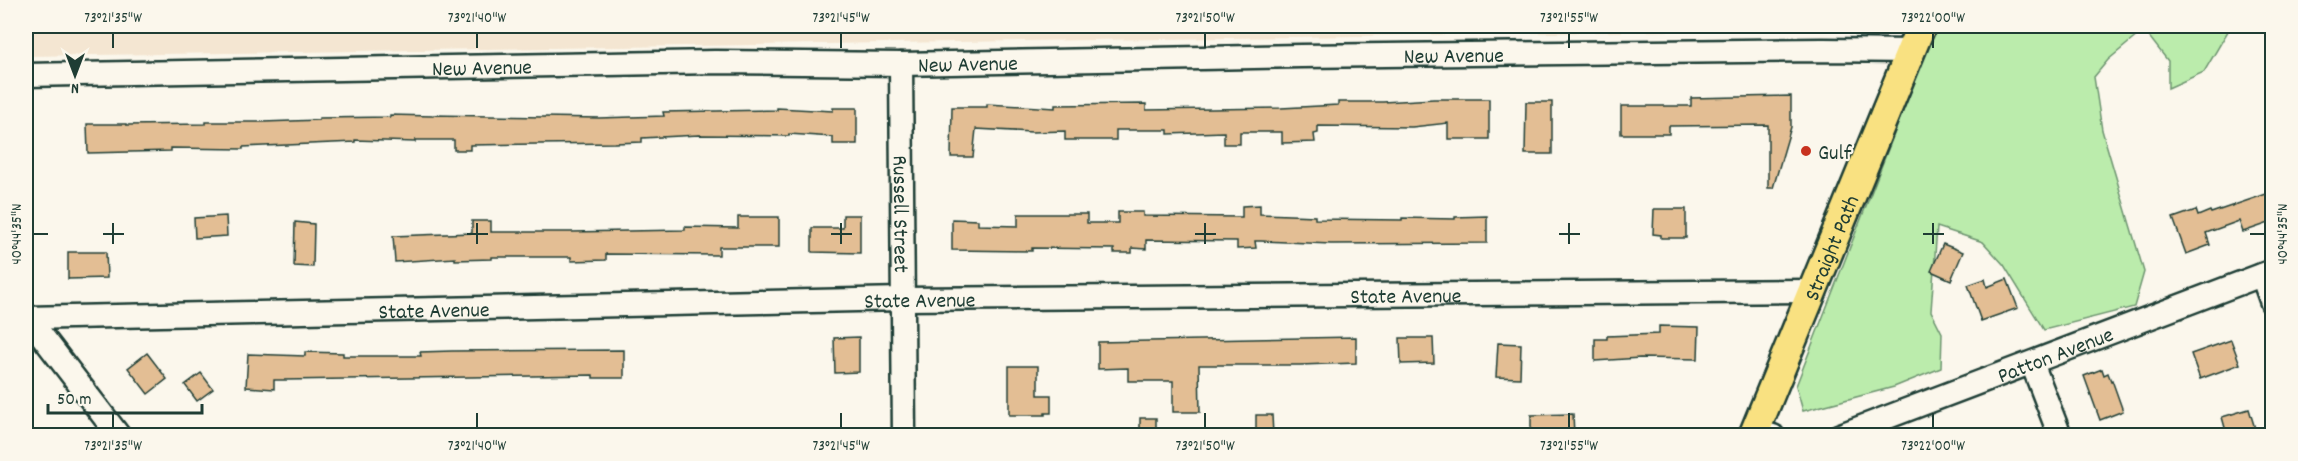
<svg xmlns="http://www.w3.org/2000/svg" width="2298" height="461" viewBox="0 0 2298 461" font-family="Dekko,sans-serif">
<rect width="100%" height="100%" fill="#fbf7ec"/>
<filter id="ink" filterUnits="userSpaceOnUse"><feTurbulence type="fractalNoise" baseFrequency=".0167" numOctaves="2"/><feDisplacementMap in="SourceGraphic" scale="12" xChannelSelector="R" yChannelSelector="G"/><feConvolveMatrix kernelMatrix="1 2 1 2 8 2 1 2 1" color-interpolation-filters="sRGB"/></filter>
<g filter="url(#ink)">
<polygon fill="#f4e6d2" points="26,26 1890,26 1889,28 26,56"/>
<polygon fill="#bbecac" stroke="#6d9470" stroke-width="1.5" points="1936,26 2231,26 2204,72 2168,88 2168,61 2144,30 2108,60 2094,77 2102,130 2144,272 2134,307 2044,330 2004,265 1983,242 1937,227 1931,311 1942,333 1941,368 1894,387 1803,411 1796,386"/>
<g fill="#e3be94" stroke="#1f3d34" stroke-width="1.5">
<polygon points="1791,96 1791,127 1773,188 1768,188 1768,125 1669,126 1669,134 1621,134 1621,106 1691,106 1691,98"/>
<polygon points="1434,99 1489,99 1489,139 1448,139 1448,123 1412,127 1318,126 1318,133 1314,134 1315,142 1282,143 1282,132 1240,132 1240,144 1224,144 1224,132 1168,134 1168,130 1116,130 1116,140 1065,140 1065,131 1032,132 976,129 973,157 951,157 952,107 987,107 987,104 1055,108 1055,105 1146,104 1146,110 1281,108 1338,105 1338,102 1383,102"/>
<polygon points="1526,102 1552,102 1552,154 1525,154"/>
<polygon points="777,108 833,111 833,108 857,108 857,144 833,144 833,137 789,134 789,136 699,135 642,138 642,142 615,143 470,145 470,150 454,150 454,140 415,140 415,142 355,140 355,142 243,147 243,149 171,148 171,151 88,153 87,124 126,124 126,125 205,124 205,122 263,122 319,120 319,118 390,117 390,115 433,116 433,115 599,118 664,116 663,112 777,110"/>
<polygon points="2272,192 2272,222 2243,232 2239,221 2206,233 2210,245 2186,254 2173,218 2196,210 2198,216 2210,211 2211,213"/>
<polygon points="1260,205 1260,214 1315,216 1315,219 1402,220 1402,218 1455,219 1455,217 1487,216 1487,243 1331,244 1261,241 1255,241 1256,248 1237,249 1237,241 1146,240 1146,249 1132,248 1132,253 1114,253 1114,249 1032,248 1032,251 952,250 952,219 978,220 978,225 1018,226 1018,214 1087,214 1087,223 1118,223 1118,212 1143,212 1143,216 1242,217 1242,206"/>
<polygon points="1654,209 1686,209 1686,238 1661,238 1661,235 1653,234"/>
<polygon points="843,215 860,215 860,253 812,252 812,228 843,228"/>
<polygon points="226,216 227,236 195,238 194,218"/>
<polygon points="738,217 779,217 779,247 719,247 719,255 606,254 606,260 571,261 571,257 492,257 492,259 455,260 455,258 395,262 393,236 472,233 472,221 491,221 491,232 571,232 685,230 685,227 738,228"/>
<polygon points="295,222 314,224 313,267 294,266"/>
<polygon points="1943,244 1963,252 1951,280 1931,271"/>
<polygon points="68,252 106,252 107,278 68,279"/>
<polygon points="1985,279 1987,287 2007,279 2018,308 1981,321 1968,285"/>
<polygon points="1659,326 1699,327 1698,359 1640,358 1595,361 1595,339 1607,339 1607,336 1659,334"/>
<polygon points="859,337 859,372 835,373 834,338"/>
<polygon points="1356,337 1356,363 1300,365 1199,365 1200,412 1173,412 1173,381 1128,381 1128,368 1098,369 1098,342"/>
<polygon points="1400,338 1433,338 1434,363 1401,364"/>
<polygon points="2231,340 2240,364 2200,379 2191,354"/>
<polygon points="1498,343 1521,344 1520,378 1496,377"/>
<polygon points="624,350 624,378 593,378 593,375 284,380 274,380 274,389 246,387 248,354 305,356 305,352 343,353 343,356 421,356 420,352 452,351"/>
<polygon points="147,353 167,379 148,394 128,368"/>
<polygon points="1009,366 1038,366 1038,395 1051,395 1051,413 1045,413 1045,415 1009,415"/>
<polygon points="2102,369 2104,375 2108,373 2111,381 2112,380 2123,411 2100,420 2084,376"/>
<polygon points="201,373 213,389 197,401 185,385"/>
<polygon points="2249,409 2257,435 2227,435 2222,417"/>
<polygon points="1573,414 1574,435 1531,435 1531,415"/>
<polygon points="1256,415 1272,415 1273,435 1256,435"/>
<rect x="1140" y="418" width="16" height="17"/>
</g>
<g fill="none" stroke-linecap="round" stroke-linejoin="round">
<defs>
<g id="minor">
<path id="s1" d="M901 64 904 436"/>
<path id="s2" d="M26 75 715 62 901 64 1301 56 1823 50 1911 51"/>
<polyline points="2262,275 2272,303"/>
<polyline points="26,315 119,436"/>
<path id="s3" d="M26 318 903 299 1813 291"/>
<polyline points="2032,363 2060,436"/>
<polyline points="1755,431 1773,436"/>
<path id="s4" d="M1838 436 2272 271"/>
</g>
<g id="major">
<path id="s5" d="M1753 436 1921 26"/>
</g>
</defs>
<use href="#minor" stroke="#1f3d34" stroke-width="27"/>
<use href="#major" stroke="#1f3d34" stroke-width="33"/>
<use href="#minor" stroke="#fbf7ec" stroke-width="22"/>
<use href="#major" stroke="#f9e181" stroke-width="28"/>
</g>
</g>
<path fill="none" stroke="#1f3d34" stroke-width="2" d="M113 33V48M477 33V48M841 33V48M1205 33V48M1569 33V48M1933 33V48M113 223V244M477 223V244M841 223V244M1205 223V244M1569 223V244M1933 223V244M33 234H48M103 234H124M467 234H488M831 234H852M1195 234H1216M1559 234H1580M1923 234H1944M2250 234H2265M113 413V428M477 413V428M841 413V428M1205 413V428M1569 413V428M1933 413V428"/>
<circle fill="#c8321e" stroke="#fbf7ec" stroke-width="2" cx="1806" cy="151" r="6"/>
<g text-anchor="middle" stroke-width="4.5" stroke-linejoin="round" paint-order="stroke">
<g font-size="22" fill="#1f3d34" stroke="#fbf7ec">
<text dy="8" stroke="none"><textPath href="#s2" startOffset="1428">New Avenue</textPath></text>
<text dy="8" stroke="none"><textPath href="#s2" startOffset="942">New Avenue</textPath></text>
<text dy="8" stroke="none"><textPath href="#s2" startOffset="456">New Avenue</textPath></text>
<text dy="8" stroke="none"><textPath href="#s1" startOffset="150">Russell Street</textPath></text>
<text dy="8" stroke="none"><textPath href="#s5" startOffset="204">Straight Path</textPath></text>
<text dy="8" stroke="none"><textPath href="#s3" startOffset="1380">State Avenue</textPath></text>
<text dy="8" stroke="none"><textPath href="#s3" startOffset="894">State Avenue</textPath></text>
<text dy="8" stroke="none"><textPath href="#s3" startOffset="408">State Avenue</textPath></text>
<text dy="8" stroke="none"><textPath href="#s4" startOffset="232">Patton Avenue</textPath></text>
</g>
<g font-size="22" fill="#1f3d34" stroke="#fbf7ec" text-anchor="start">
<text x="1818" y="159">Gulf</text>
</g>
</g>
<rect width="2298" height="461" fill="none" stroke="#fbf7ec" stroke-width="66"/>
<g transform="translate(75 75) rotate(180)" stroke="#fbf7ec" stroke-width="4.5" paint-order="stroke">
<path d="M0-4.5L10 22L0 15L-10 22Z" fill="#1f3d34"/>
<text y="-9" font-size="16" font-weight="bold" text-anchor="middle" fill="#1f3d34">N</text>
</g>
<path d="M48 404v9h154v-9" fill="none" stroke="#1f3d34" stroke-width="3"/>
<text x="57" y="404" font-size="18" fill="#1f3d34" stroke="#fbf7ec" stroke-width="4.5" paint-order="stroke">50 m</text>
<rect x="33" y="33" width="2232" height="395" fill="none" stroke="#1f3d34" stroke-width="2"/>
<g font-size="15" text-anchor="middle" fill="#1f3d34">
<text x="113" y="22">73°21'35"W</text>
<text x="477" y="22">73°21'40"W</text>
<text x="841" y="22">73°21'45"W</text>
<text x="1205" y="22">73°21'50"W</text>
<text x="1569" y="22">73°21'55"W</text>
<text x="1933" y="22">73°22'00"W</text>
<text transform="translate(2282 234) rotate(-90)" y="5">40°44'35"N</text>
<text transform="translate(16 234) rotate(-90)" y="5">40°44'35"N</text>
<text x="113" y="450">73°21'35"W</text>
<text x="477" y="450">73°21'40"W</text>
<text x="841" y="450">73°21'45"W</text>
<text x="1205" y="450">73°21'50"W</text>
<text x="1569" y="450">73°21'55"W</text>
<text x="1933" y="450">73°22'00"W</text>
</g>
</svg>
